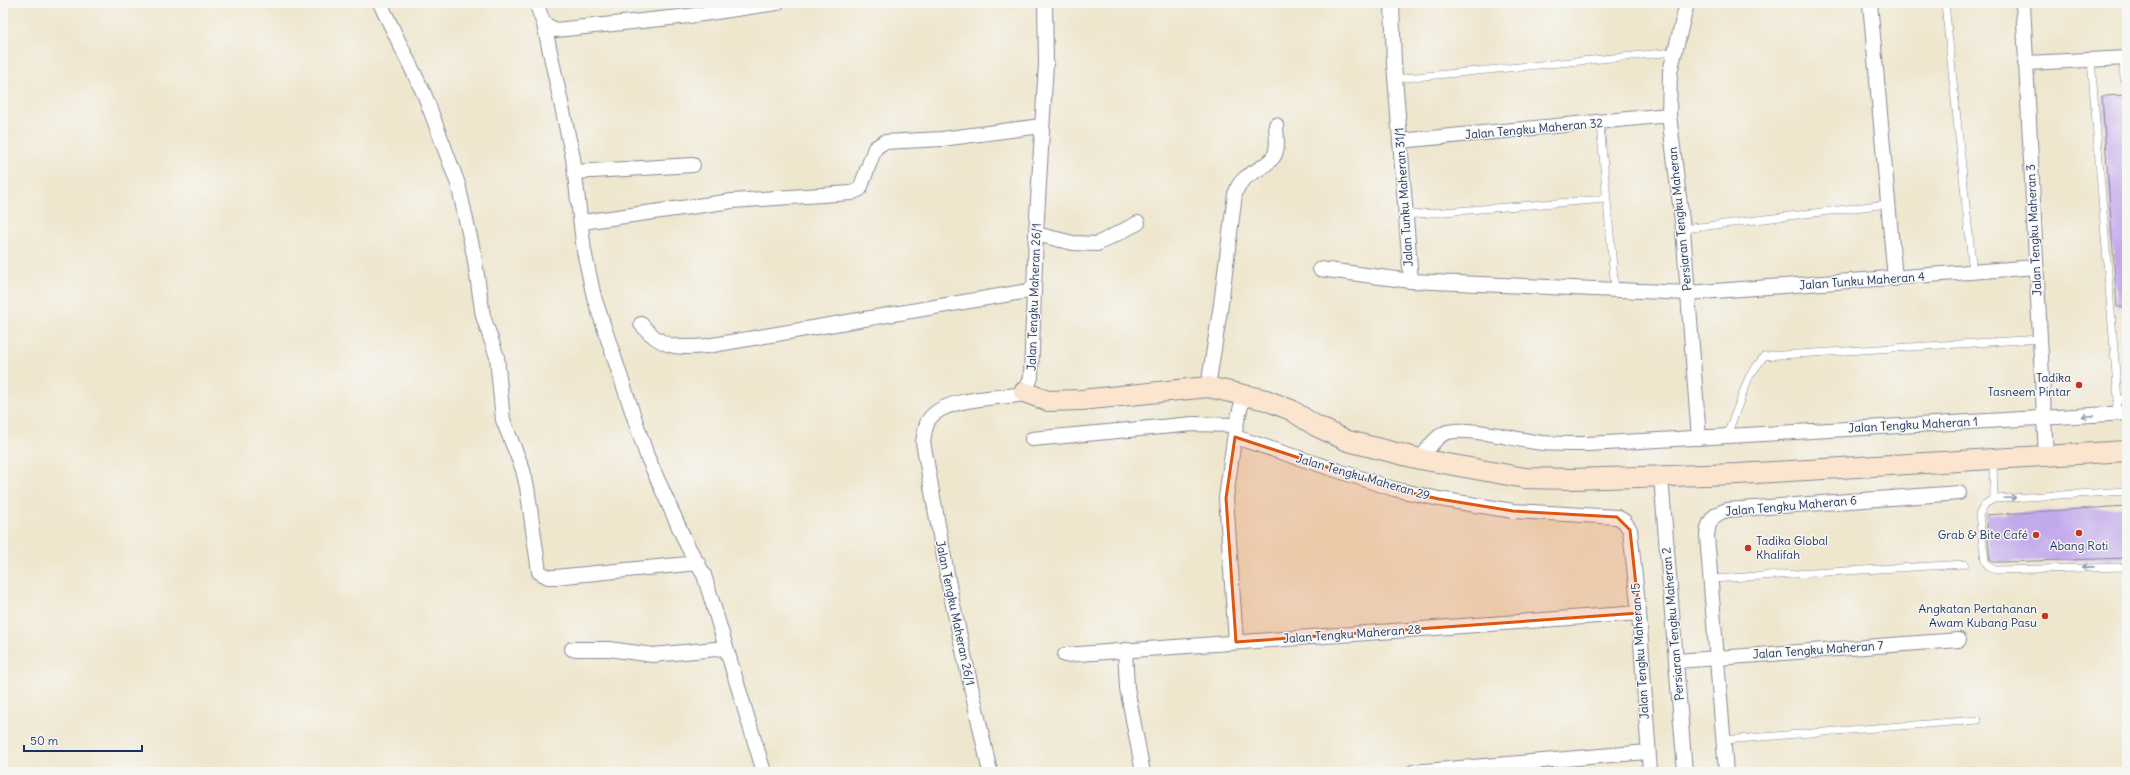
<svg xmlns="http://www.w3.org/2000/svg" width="2130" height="775" viewBox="0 0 2130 775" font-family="Delius,sans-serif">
<rect width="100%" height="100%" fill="#f6f6f2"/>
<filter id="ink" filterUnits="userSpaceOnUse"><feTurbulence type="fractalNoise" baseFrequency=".025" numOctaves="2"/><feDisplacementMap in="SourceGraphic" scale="8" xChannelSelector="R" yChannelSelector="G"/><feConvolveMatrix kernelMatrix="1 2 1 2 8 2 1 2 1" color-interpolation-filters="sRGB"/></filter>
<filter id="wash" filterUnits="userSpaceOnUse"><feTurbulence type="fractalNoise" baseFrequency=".012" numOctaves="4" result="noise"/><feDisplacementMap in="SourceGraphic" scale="16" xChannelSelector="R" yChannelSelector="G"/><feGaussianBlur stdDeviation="0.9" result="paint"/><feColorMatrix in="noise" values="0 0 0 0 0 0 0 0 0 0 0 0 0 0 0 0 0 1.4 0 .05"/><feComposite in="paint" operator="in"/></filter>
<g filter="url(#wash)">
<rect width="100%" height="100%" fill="#efe6ce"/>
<g id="blocks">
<g fill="#c2a9ec">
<polygon points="2127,95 2127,307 2117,307 2102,96"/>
<polygon points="2127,506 2127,558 2002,562 1992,562 1990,559 1986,515"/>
</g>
</g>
</g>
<g filter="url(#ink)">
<use href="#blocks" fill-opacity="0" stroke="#858a96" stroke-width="1"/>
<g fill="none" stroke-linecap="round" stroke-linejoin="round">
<defs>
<g id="lane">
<polyline points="1945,3 1973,273"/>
<polyline points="2123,58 2124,79 2127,83"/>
<polyline points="2091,59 2118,400"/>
<polyline points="1395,79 1674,52"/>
<polyline points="1600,123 1615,290"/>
<polyline points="1406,215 1606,199"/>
<polyline points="1683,229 1887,204"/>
<polyline points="2116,414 2117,402 2120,399 2127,398"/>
<polyline points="1727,435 1749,377 1764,356 2040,339"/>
<polyline points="1993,460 1994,499"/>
<polyline points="2127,491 1994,499 1985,504 1979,515 1985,561 1989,567 1995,570 2127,567"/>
<polyline points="1711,579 1965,564"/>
<polyline points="1723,740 1978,720"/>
</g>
<g id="street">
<polyline points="380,3 425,96 458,184 474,255 483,316 497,357 503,420 523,470 527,487 539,572 548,577 555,577 698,563"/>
<polyline points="536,3 544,24 556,30 689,16 777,3"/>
<polyline points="1392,3 1394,64 1411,281"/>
<polyline points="1687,3 1670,72 1669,115 1683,229 1699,438"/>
<polyline points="1870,3 1895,279"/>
<polyline points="2023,3 2046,456"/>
<polyline points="544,24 573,158 584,251 594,297 647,456 687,545 704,575 764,772"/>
<polyline points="2025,63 2127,58"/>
<polyline points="1400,141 1669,115"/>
<polyline points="575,172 693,165"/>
<polyline points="582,222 732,201 851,193 860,189 875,148 884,142 942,139 1041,126"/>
<polyline points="1036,234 1073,243 1097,244 1138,223"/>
<polyline points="1320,269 1411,281 1688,293 2036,267"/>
<path d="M641 324C661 348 677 349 707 346L1034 290"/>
<path d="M1208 387 1221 304 1235 194C1241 172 1263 172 1274 156 1279 148 1276 134 1276 125"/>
<polyline points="1235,437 1394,489 1439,499 1513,511 1617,517 1624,521 1630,530 1639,613 1650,772"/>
<polyline points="1032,439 1193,424 1236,425"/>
<path d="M1420 459C1427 451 1435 437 1445 433 1464 425 1521 441 1542 443 1558 444 1573 444 1588 444L2127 413"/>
<polyline points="1661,477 1685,772"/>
<polyline points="1236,642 1226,498 1236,425 1244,395"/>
<polyline points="572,649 609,649 653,655 726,648"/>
<polyline points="1125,650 1127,688 1143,772"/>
<polyline points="1065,655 1639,613"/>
<polyline points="1677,661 1959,640"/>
<path d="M990 772 951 596 923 442C924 436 925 427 928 421 941 398 994 398 1018 395 1027 391 1028 386 1031 377L1036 234 1046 63 1045 3"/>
<polyline points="1413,772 1647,752"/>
<path d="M1726 772 1707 536C1708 521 1713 514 1727 510L1959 493"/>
</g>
<polyline id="secondary" points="1024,392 1048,401 1081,400 1208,387 1266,400 1291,410 1316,426 1348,441 1420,459 1525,478 1571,479 1738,474 2127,451"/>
</defs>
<use href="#lane" stroke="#858a96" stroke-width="8"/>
<use href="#street" stroke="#858a96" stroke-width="16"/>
<use href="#secondary" stroke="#858a96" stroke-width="22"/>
<use href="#lane" stroke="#fff" stroke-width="7"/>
<use href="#street" stroke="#fff" stroke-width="14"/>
<use href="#secondary" stroke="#fbe5cf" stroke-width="20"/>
</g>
<defs><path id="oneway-shaft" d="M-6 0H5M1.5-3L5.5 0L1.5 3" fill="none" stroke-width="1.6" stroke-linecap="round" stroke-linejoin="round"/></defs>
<g stroke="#8d97ae">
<use href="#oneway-shaft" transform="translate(2088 416) rotate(177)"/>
<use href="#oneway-shaft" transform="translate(2010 498) rotate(-3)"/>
<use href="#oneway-shaft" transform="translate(2088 567) rotate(179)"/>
</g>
</g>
<path fill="#de5710" fill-opacity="0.2" stroke="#de5710" stroke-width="3" stroke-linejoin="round" d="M1235 437 1394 489 1439 499 1513 511 1617 517 1630 530 1639 613 1236 642 1226 498Z"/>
<g fill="#c8321e" stroke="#f6f6f2" stroke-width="1.5">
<circle cx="2079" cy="385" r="4"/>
<circle cx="2079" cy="533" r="4"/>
<circle cx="2036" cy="535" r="4"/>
<circle cx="1748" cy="548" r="4"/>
<circle cx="2045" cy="616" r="4"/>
</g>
<g text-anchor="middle" stroke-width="3" stroke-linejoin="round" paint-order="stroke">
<g font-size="12" fill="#1b2f5e" stroke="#f6f6f2">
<text transform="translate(1534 129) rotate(-5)" y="4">Jalan Tengku Maheran 32</text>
<text transform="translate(1404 197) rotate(-94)" y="4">Jalan Tunku Maheran 31/1</text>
<text transform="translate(1680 219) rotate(-96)" y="4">Persiaran Tengku Maheran</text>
<text transform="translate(2034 230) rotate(-93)" y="4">Jalan Tengku Maheran 3</text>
<text transform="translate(1862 281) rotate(-4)" y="4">Jalan Tunku Maheran 4</text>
<text transform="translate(1034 297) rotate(-88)" y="4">Jalan Tengku Maheran 26/1</text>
<text transform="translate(1913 425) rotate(-3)" y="4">Jalan Tengku Maheran 1</text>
<text transform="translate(1363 477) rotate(16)" y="4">Jalan Tengku Maheran 29</text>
<text transform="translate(1791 506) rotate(-5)" y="4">Jalan Tengku Maheran 6</text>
<text transform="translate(955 613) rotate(78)" y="4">Jalan Tengku Maheran 26/1</text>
<text transform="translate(1673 624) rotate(-95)" y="4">Persiaran Tengku Maheran 2</text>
<text transform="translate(1352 634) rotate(-4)" y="4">Jalan Tengku Maheran 28</text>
<text transform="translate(1818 650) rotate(-4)" y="4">Jalan Tengku Maheran 7</text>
<text transform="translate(1640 651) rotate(-94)" y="4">Jalan Tengku Maheran 15</text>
</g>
<g font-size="12" fill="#1b2f5e" stroke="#f6f6f2" text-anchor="end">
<text x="2071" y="382">Tadika<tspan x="2071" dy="14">Tasneem Pintar</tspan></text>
<text x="2028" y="539">Grab &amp; Bite Café</text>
<text x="1756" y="545" text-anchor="start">Tadika Global<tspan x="1756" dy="14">Khalifah</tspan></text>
<text x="2079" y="550" text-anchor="middle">Abang Roti</text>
<text x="2037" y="613">Angkatan Pertahanan<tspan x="2037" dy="14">Awam Kubang Pasu</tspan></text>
</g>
</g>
<rect width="2130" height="775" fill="none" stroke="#f6f6f2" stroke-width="16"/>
<path d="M24 745v6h118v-6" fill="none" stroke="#1b2f5e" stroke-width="2"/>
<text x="30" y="745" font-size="12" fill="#1b2f5e" stroke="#f6f6f2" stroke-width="3" paint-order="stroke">50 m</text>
</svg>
